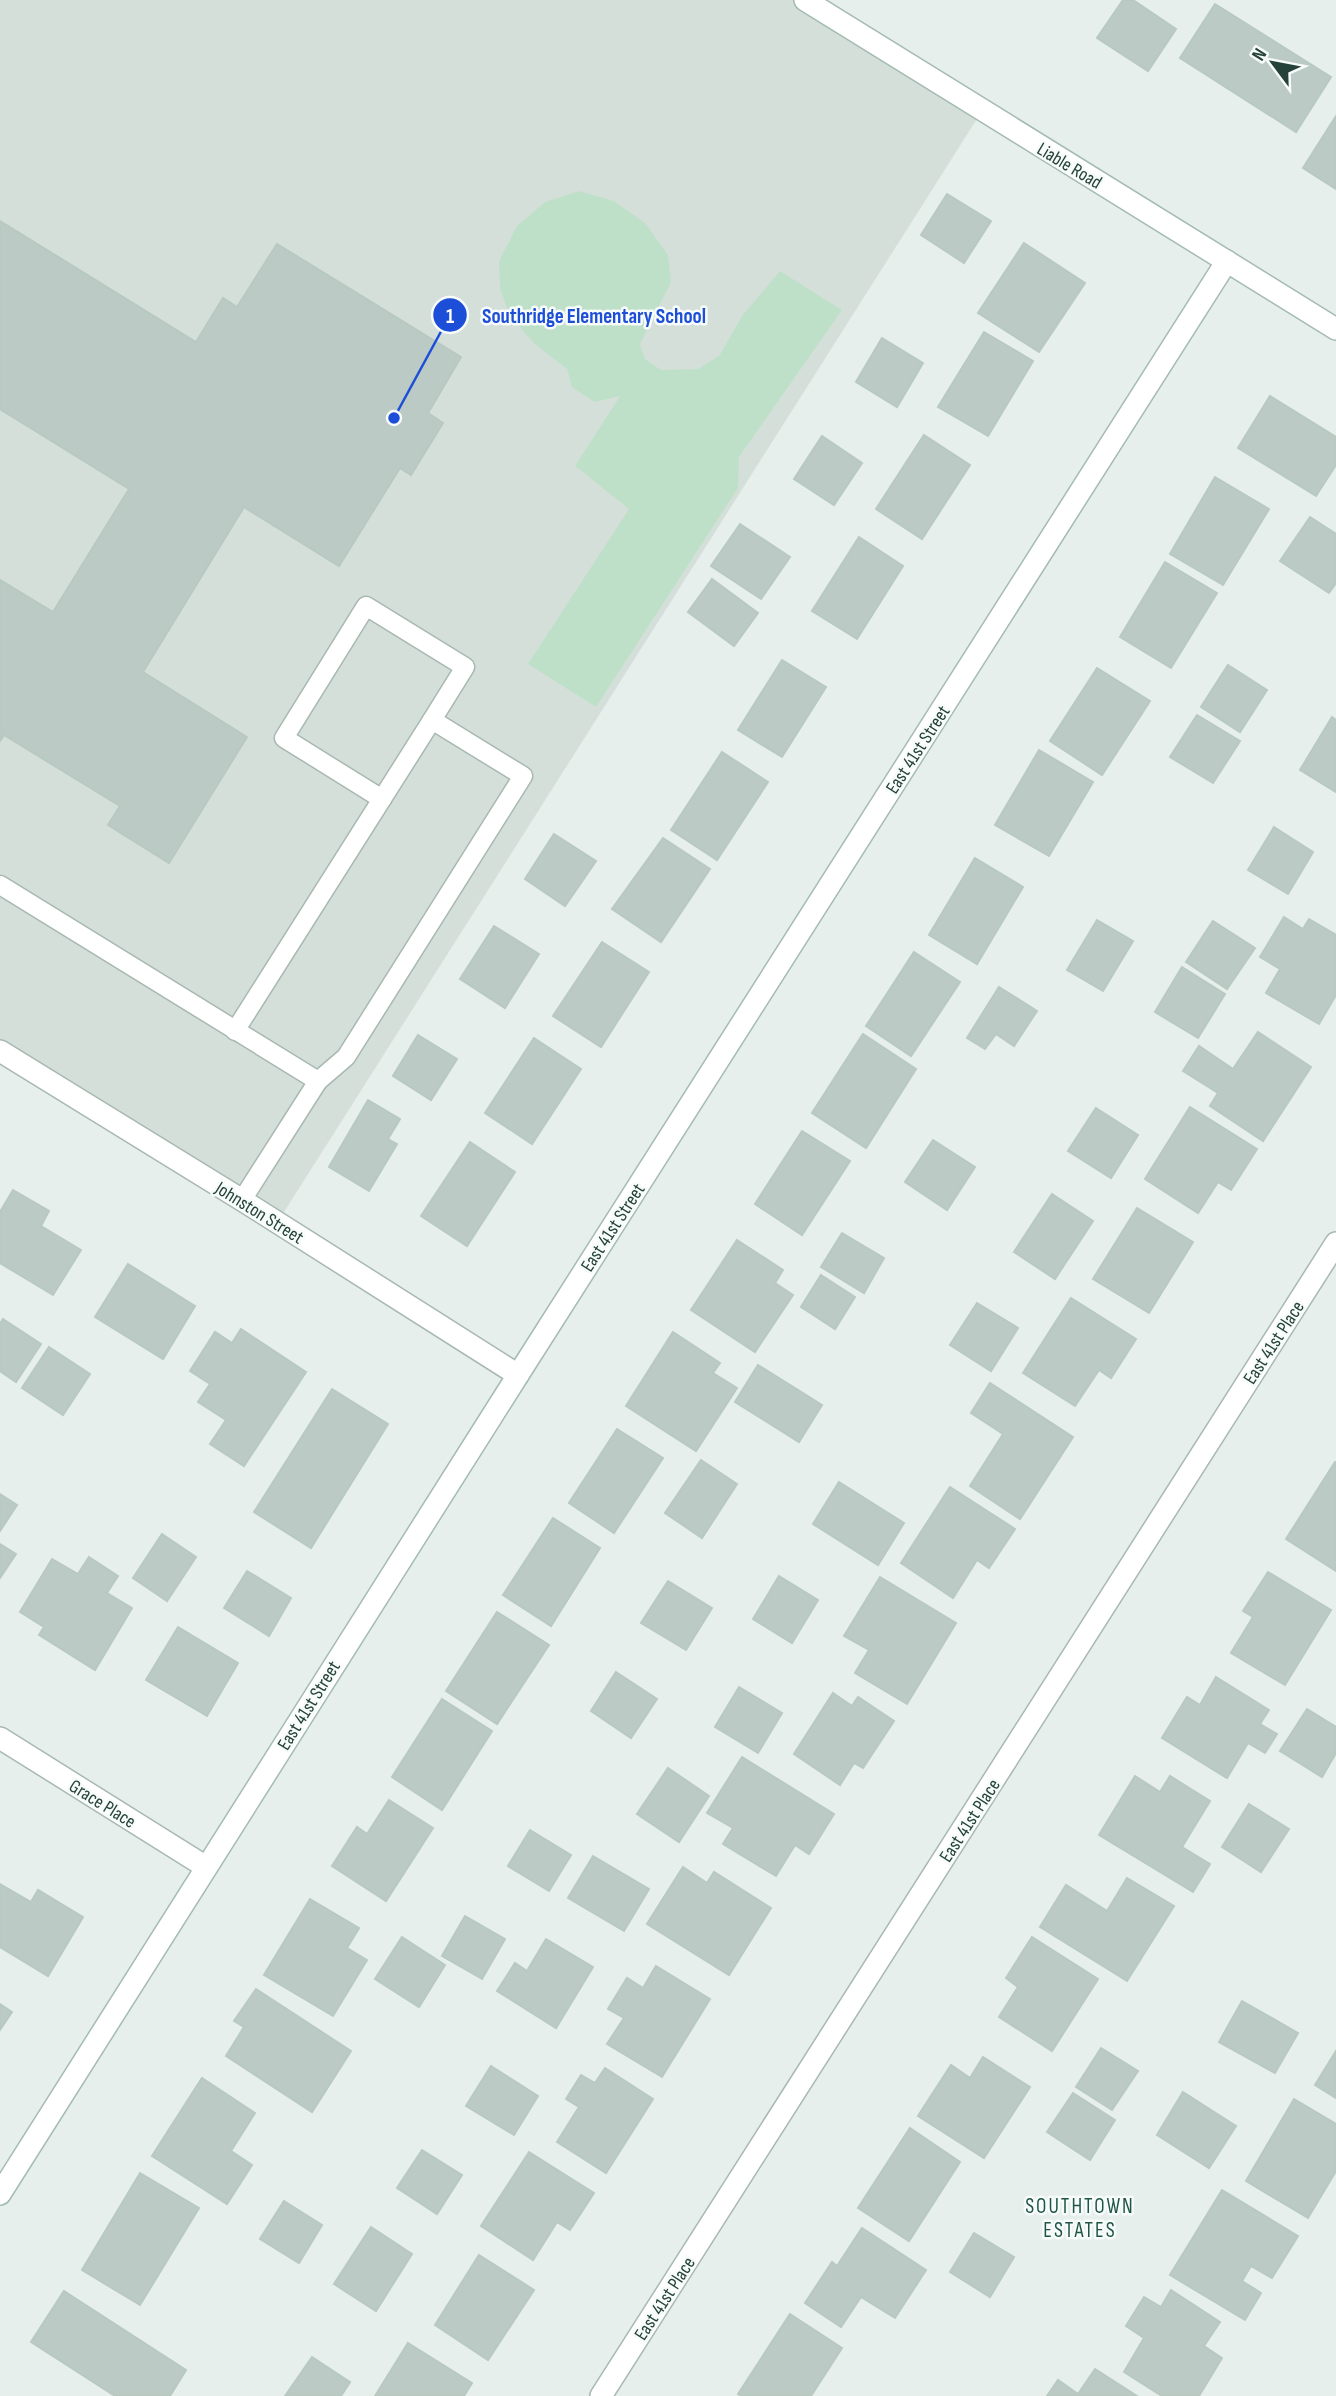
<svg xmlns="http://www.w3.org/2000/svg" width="1336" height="2396" viewBox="0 0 1336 2396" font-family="'Sofia Sans Condensed',sans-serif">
<rect width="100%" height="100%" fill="#e6efeb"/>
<polygon fill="#d4dfda" points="0,0 805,0 982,111 277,1223 0,1051"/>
<polygon fill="#bfe0c8" points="579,191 614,201 646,224 668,255 671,282 640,344 645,359 661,370 698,369 719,356 742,316 780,271 842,310 739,457 738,488 596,707 528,664 629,509 575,466 620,396 595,402 572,387 567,369 535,344 510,316 500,289 499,261 517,226 545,202"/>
<g fill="#bbcac4" stroke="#b8c9c2" stroke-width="2">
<polygon points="1123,0 1133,0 1176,29 1148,71 1097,38"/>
<polygon points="1215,4 1331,77 1296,132 1180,58"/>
<polygon points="1336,116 1336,189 1303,168"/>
<polygon points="947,194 991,221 964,263 921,235"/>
<polygon points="0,221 196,342 223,298 237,307 277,244 461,357 428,413 443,423 411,475 400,468 339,566 244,507 143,672 247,737 169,863 108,825 120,806 4,735 0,741 0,580 53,612 129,489 0,409"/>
<polygon points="1024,243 1085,283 1039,352 978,313"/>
<polygon points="984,332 1033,361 988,436 938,407"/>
<polygon points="882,338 923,363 897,407 856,382"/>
<polygon points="1270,396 1336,437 1336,465 1316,496 1238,448"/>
<polygon points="924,435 970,465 922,539 876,509"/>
<polygon points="822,436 862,463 834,505 794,479"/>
<polygon points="1215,477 1269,509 1223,585 1170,554"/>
<polygon points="1310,517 1336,534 1336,583 1329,593 1280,561"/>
<polygon points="740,524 790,557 761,599 711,566"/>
<polygon points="859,537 903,566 857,639 812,611"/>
<polygon points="1165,562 1217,593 1171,668 1120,637"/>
<polygon points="712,579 758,613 734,646 688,612"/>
<polygon points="782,660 826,687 782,757 738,730"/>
<polygon points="1228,665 1267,690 1240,732 1201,707"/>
<polygon points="1097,668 1150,701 1102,775 1050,741"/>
<polygon points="1197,715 1240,741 1213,783 1170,757"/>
<polygon points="1332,717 1336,720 1336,792 1300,770"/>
<polygon points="1039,750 1093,782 1049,856 995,825"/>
<polygon points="722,752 768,782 717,860 671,830"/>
<polygon points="1274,827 1313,852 1288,894 1248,870"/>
<polygon points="554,834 596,861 565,906 525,879"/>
<polygon points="663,838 710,869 661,942 612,909"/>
<polygon points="975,858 1023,887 977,964 929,935"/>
<polygon points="1284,917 1303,929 1309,919 1336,935 1336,995 1319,1024 1266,993 1280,969 1260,957"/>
<polygon points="1097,920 1133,941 1103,991 1067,970"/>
<polygon points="1213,921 1255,948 1227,989 1186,962"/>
<polygon points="494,926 539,954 505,1008 460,979"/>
<polygon points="602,942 649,972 601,1047 553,1016"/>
<polygon points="914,952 960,982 911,1056 866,1026"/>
<polygon points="1182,967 1225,994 1198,1038 1155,1012"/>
<polygon points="999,987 1037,1011 1014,1046 996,1034 985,1049 967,1038"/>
<polygon points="1258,1032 1311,1067 1263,1141 1210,1106 1218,1093 1183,1071 1199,1046 1233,1069"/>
<polygon points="863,1034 916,1069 866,1148 812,1113"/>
<polygon points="418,1035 457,1059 431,1100 393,1076"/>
<polygon points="534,1038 581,1069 532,1144 485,1113"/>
<polygon points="368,1100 400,1119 388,1139 397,1144 369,1191 329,1167"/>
<polygon points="1190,1107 1257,1149 1231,1190 1218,1182 1198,1213 1145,1179"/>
<polygon points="1096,1108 1138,1135 1111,1178 1068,1151"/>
<polygon points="802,1131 850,1161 802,1235 755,1204"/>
<polygon points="933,1140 975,1167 947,1210 905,1182"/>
<polygon points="470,1142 515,1172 467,1246 421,1216"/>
<polygon points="13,1190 49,1211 41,1226 81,1250 53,1295 0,1263 0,1212"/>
<polygon points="1052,1194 1093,1221 1055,1279 1014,1252"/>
<polygon points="1137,1208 1193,1242 1149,1313 1093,1279"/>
<polygon points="842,1233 884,1258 864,1293 821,1267"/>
<polygon points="737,1240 783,1270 775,1283 793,1295 755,1352 691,1310"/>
<polygon points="128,1264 195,1306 163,1359 95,1317"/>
<polygon points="821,1275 855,1297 835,1329 801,1307"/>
<polygon points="1071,1298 1136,1339 1111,1378 1099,1370 1075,1406 1023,1373"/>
<polygon points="977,1303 1018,1328 991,1371 950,1345"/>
<polygon points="3,1319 41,1344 16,1382 0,1371 0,1324"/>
<polygon points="241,1329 306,1372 244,1466 210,1444 226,1420 198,1402 210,1384 190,1371 215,1332 232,1343"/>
<polygon points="673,1332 720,1363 713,1373 737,1388 696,1451 626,1406"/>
<polygon points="49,1347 90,1374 63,1415 22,1388"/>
<polygon points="758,1365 822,1405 799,1442 735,1402"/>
<polygon points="990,1383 1073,1437 1020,1519 970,1486 1003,1434 971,1413"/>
<polygon points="332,1389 388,1424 311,1548 254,1512"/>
<polygon points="617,1429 663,1458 614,1533 569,1503"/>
<polygon points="701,1460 737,1484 702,1538 665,1513"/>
<polygon points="1335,1462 1336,1462 1336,1571 1286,1539"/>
<polygon points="839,1482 904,1523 878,1565 813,1524"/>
<polygon points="950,1487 1015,1529 989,1568 977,1560 953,1598 901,1563"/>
<polygon points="0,1494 17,1505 0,1531"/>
<polygon points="553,1518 600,1548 551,1626 503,1595"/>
<polygon points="162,1534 196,1557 167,1601 133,1578"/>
<polygon points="0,1544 16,1554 0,1578"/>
<polygon points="89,1557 118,1576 107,1593 132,1608 95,1670 39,1635 44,1627 20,1612 52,1559 78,1574"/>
<polygon points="247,1571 291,1598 269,1636 224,1608"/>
<polygon points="1268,1572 1331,1610 1285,1685 1231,1653 1253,1617 1243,1611"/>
<polygon points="779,1576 818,1600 792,1643 753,1619"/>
<polygon points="880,1577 956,1623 907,1704 855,1673 869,1650 844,1636"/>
<polygon points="668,1581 712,1608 686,1650 641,1623"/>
<polygon points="497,1612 549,1645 497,1724 446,1691"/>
<polygon points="178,1627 238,1663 207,1716 146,1680"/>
<polygon points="616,1672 657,1699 631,1738 591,1711"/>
<polygon points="1216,1677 1269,1710 1260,1724 1277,1734 1265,1753 1248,1743 1227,1778 1162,1738 1187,1697 1200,1705"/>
<polygon points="739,1687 782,1713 758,1753 715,1727"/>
<polygon points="833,1693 852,1706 858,1697 894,1721 863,1768 854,1763 840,1785 794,1754"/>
<polygon points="442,1699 492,1731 442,1810 392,1777"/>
<polygon points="1307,1709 1336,1727 1336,1753 1322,1777 1280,1751"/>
<polygon points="742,1757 834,1814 809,1854 795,1845 776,1876 723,1844 733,1828 707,1813"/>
<polygon points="668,1768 709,1796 679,1842 637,1814"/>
<polygon points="1135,1776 1160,1792 1170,1776 1210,1801 1182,1847 1210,1864 1193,1892 1099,1835"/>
<polygon points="389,1800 433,1828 386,1901 332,1866 357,1827 367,1834"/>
<polygon points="1249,1804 1289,1829 1261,1872 1222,1847"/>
<polygon points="530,1830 571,1855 549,1891 508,1866"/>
<polygon points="593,1856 649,1889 624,1931 568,1898"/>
<polygon points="683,1867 707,1883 714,1872 771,1908 729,1975 647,1924"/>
<polygon points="1127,1878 1174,1906 1127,1981 1040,1927 1066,1885 1107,1911"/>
<polygon points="0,1884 31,1902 38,1890 83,1917 48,1976 0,1947"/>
<polygon points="310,1899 359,1928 347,1948 367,1960 333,2016 264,1975"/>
<polygon points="465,1916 505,1939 482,1979 442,1956"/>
<polygon points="402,1937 445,1965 419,2007 375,1979"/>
<polygon points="1032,1937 1098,1979 1052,2051 999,2017 1018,1987 1006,1978"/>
<polygon points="546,1939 593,1967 556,2028 497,1991 515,1963 527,1971"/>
<polygon points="656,1966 710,1999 662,2077 607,2044 624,2018 608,2009 627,1978 643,1988"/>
<polygon points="256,1989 351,2051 312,2112 226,2056 244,2027 234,2021"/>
<polygon points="1242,2001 1298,2033 1275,2073 1219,2042"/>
<polygon points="0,2004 12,2012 0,2030"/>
<polygon points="1101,2048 1138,2071 1112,2110 1076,2087"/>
<polygon points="1336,2051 1336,2098 1315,2085"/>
<polygon points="983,2057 1030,2087 984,2158 918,2116 951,2065 970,2078"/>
<polygon points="491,2066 538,2096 514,2135 466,2106"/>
<polygon points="605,2068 653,2099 606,2173 557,2142 579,2107 566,2099 581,2075 595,2083"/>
<polygon points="202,2078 255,2113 231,2151 252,2165 227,2204 152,2156"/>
<polygon points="1183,2092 1236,2126 1209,2168 1157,2135"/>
<polygon points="1073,2093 1115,2120 1090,2160 1047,2132"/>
<polygon points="1294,2099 1336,2124 1336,2171 1308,2218 1246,2181"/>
<polygon points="910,2128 960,2162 909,2241 858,2208"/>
<polygon points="422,2150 462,2175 437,2214 397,2188"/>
<polygon points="529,2152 594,2193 570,2230 557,2222 533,2260 481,2226"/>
<polygon points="140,2173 199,2208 140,2305 82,2270"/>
<polygon points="1222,2190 1298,2236 1272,2278 1251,2266 1242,2281 1261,2293 1245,2320 1170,2275"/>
<polygon points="284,2201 322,2225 299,2263 260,2239"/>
<polygon points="371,2227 412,2254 376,2311 334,2284"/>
<polygon points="862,2228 926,2270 895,2318 861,2297 841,2327 805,2303 832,2262 837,2266"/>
<polygon points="974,2233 1014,2257 990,2297 950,2272"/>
<polygon points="479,2255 534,2290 488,2360 435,2325"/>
<polygon points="1171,2290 1220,2322 1204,2346 1222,2358 1199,2396 1162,2396 1124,2372 1144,2338 1126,2326 1144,2297 1161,2307"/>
<polygon points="64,2291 186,2370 170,2396 115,2396 31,2342"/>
<polygon points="790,2314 842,2348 811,2396 742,2396 738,2394"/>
<polygon points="408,2343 472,2383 464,2396 375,2396"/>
<polygon points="312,2357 350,2382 341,2396 285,2396"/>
<polygon points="1095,2369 1137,2396 1047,2396 1058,2380 1078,2394"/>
</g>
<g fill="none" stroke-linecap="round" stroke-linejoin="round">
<defs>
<g id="lane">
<polyline points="382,799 284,738 366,606 465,667 432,720"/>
<polyline points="0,885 318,1081 242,1200"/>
<polyline points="235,1031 432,720 523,776 346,1057 318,1081"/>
</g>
<g id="street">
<polyline points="0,1051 242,1200 518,1375"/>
<polyline points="0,1738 206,1867"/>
<polyline points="601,2396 1336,1243"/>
</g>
<g id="secondary">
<polyline points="805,0 1336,329"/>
<polyline points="0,2194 518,1375 1227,261"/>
</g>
</defs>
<use href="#lane" stroke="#a8b8b2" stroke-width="21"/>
<use href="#street" stroke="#a8b8b2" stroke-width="24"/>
<use href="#secondary" stroke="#a4bbb3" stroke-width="24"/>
<use href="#lane" stroke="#fff" stroke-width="18"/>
<use href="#street" stroke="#fff" stroke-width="21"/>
<use href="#secondary" stroke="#fff" stroke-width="21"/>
</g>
<g text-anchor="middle" stroke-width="5" stroke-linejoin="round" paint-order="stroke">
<g font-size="19" fill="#24423a" stroke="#f7fbf9">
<text transform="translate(1070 165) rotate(31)" y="7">Liable Road</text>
<text transform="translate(917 749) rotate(-57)" y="7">East 41st Street</text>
<text transform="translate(260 1212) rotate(32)" y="7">Johnston Street</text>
<text transform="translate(612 1227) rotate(-57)" y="7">East 41st Street</text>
<text transform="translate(1273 1342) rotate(-57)" y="7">East 41st Place</text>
<text transform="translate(308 1705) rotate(-58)" y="7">East 41st Street</text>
<text transform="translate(103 1803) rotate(32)" y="7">Grace Place</text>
<text transform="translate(969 1820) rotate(-57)" y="7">East 41st Place</text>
<text transform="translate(664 2298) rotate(-57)" y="7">East 41st Place</text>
</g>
<g font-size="21" letter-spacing="2" fill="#1f5548" stroke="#f7fbf9">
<text x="1080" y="2213">SOUTHTOWN<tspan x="1080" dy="24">ESTATES</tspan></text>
</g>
</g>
<path fill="none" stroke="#1d4ed8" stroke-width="2.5" d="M394 418L450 315"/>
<g fill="#1d4ed8" stroke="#f7fbf9" stroke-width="2.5">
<circle cx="394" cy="418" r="7"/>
<circle cx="450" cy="315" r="18"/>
</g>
<g font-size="21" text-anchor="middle" font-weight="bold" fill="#fff">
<text x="450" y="323">1</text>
</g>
<g font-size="21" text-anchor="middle" font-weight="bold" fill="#1d4ed8" stroke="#f7fbf9" stroke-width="5" stroke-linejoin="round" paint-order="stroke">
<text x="594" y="323">Southridge Elementary School</text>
</g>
<g transform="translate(1273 63) rotate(302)" stroke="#f7fbf9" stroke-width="5" paint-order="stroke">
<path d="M0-5L12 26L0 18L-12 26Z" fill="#24423a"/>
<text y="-10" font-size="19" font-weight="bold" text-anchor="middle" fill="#24423a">N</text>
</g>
</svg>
